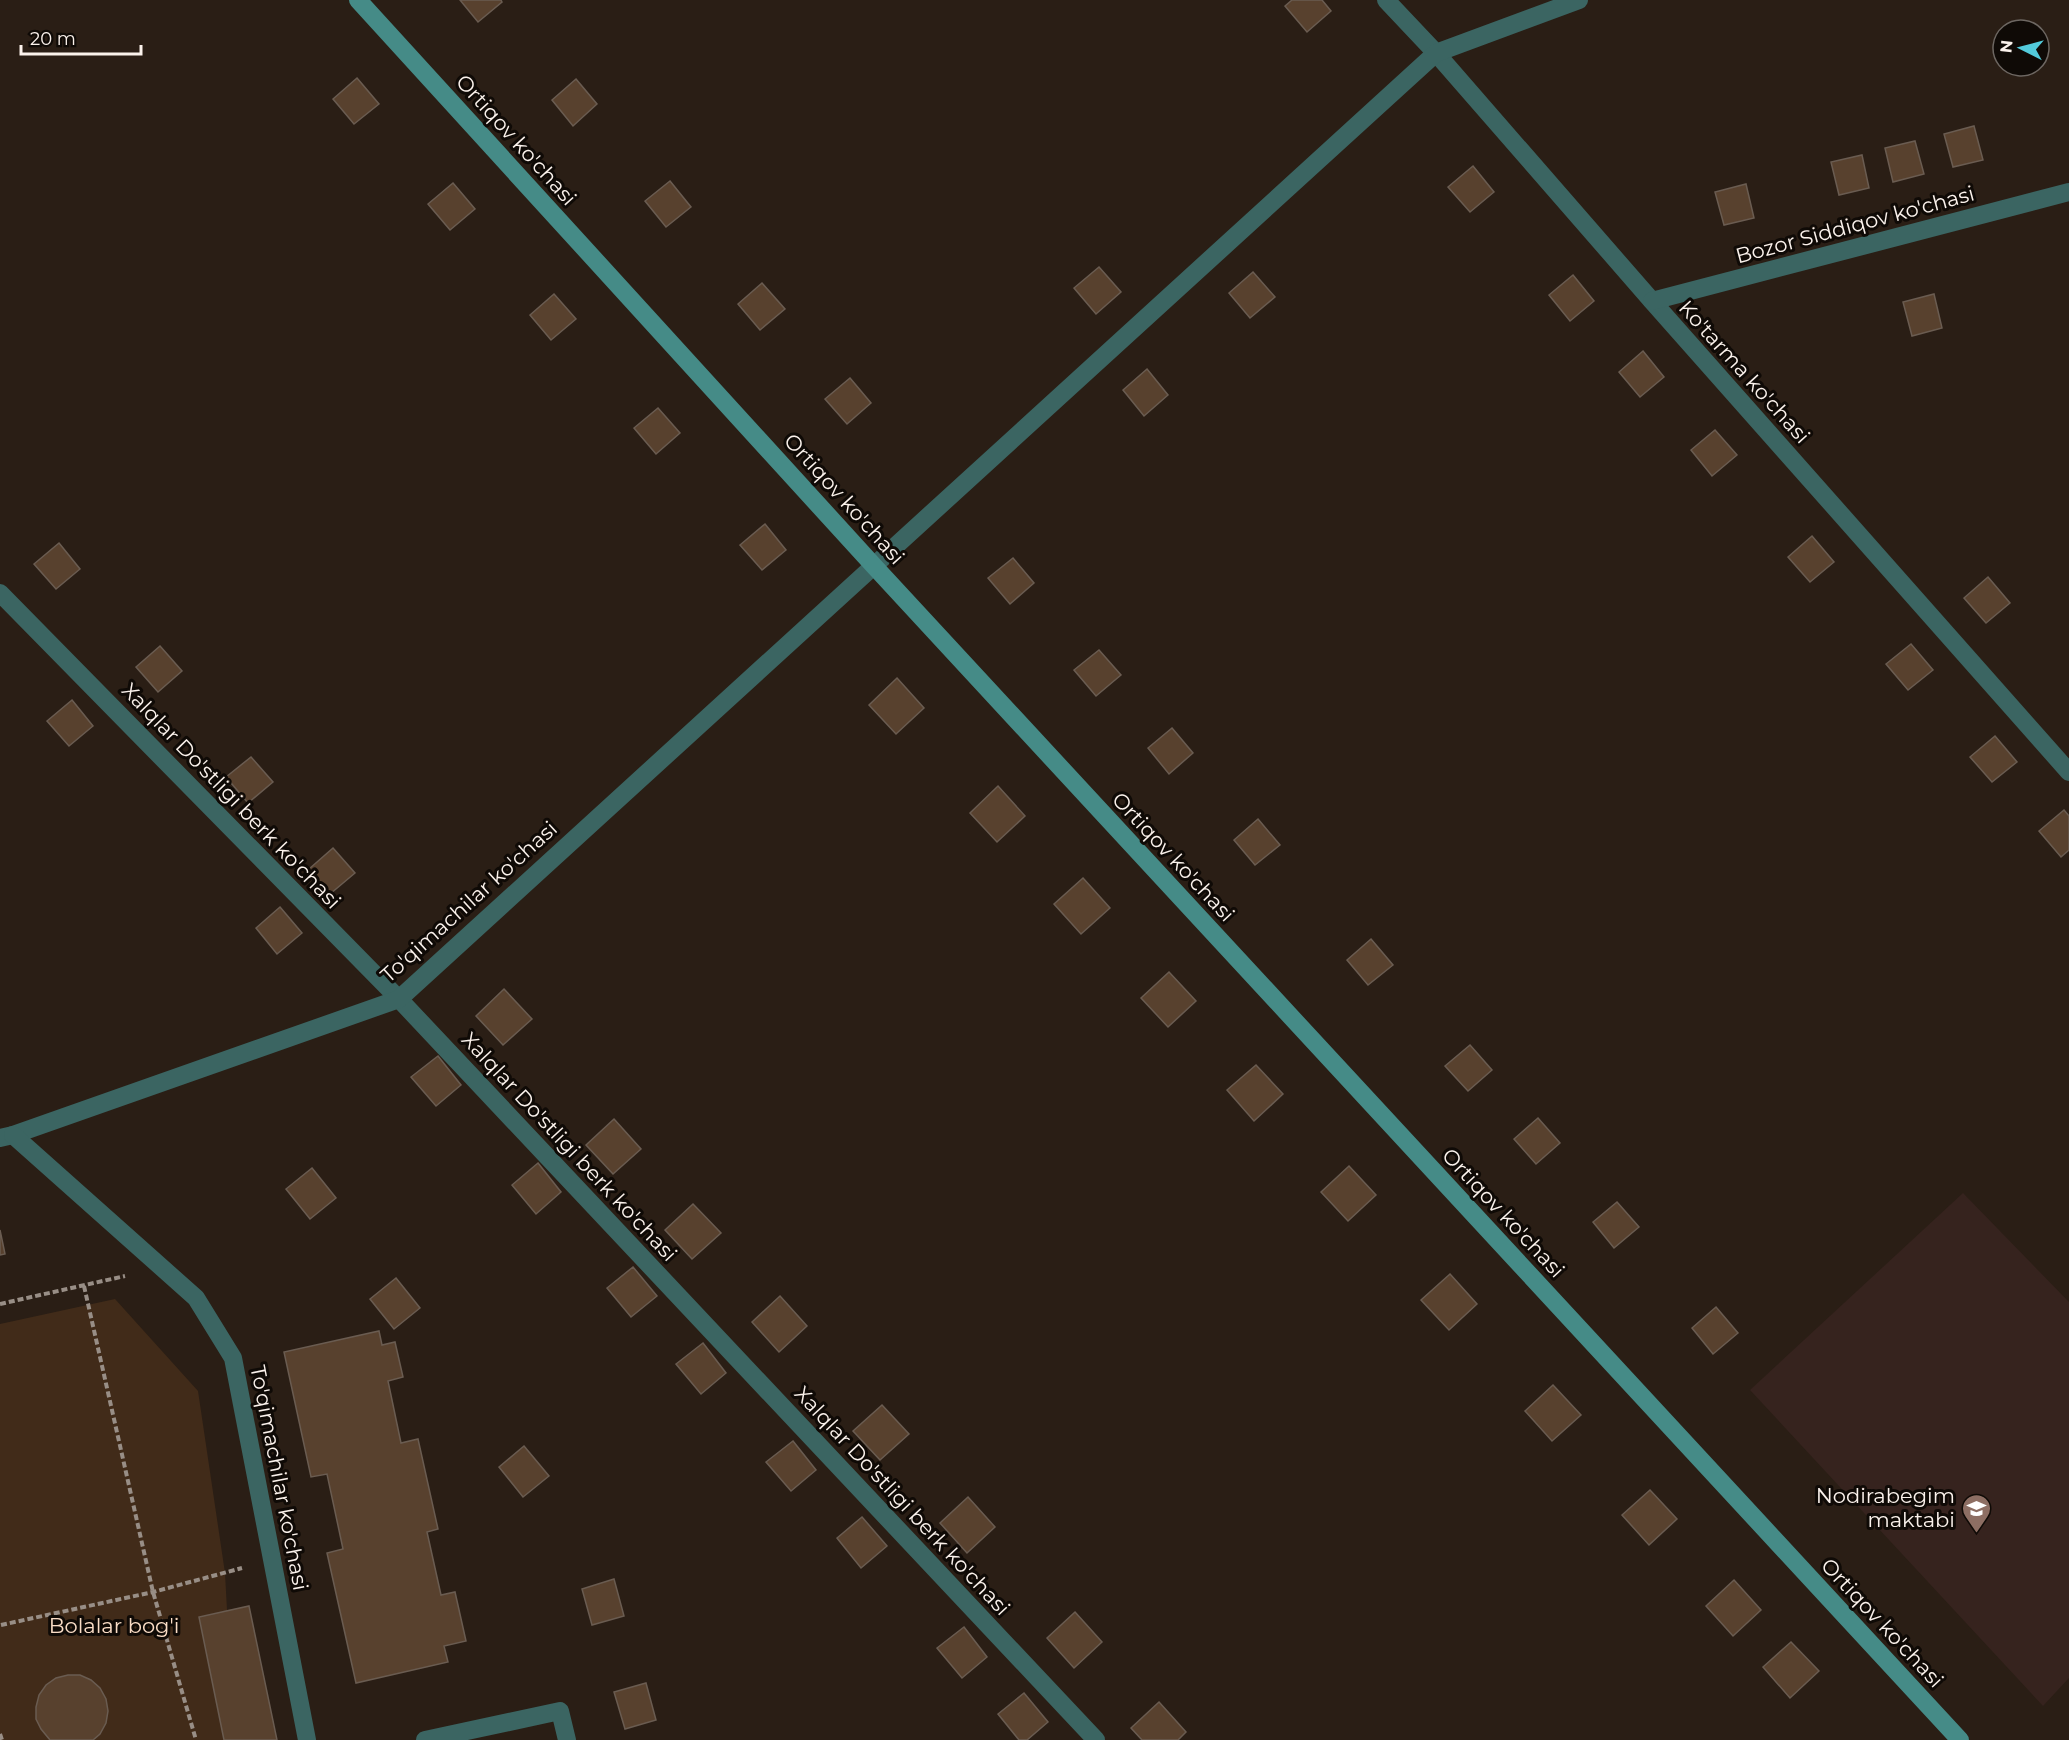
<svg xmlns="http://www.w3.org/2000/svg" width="2069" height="1740" viewBox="0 0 2069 1740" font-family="Montserrat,sans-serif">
<rect width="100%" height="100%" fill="#2a1e15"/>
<polygon fill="#36231e" points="1963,1193 2069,1302 2069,1678 2043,1706 1750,1390"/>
<polygon fill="#412b19" points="115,1299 198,1391 225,1573 227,1610 249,1606 277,1740 0,1740 0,1324"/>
<g fill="#58412e" stroke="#6a5c51" stroke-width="1.5">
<polygon points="460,0 501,0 502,2 478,22"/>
<polygon points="1292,0 1322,0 1331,11 1307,32 1285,6"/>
<polygon points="357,78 379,104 354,124 333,99"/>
<polygon points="576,79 597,104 573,126 552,100"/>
<polygon points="1974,126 1983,160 1953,167 1944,134"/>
<polygon points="1915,141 1924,174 1893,182 1885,148"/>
<polygon points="1862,155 1869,188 1839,195 1831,162"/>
<polygon points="1473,166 1494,192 1470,212 1448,187"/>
<polygon points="670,181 691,207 666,227 645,201"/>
<polygon points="453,183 475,209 450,230 428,204"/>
<polygon points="1746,184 1754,218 1724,225 1715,192"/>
<polygon points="1099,267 1121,292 1096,314 1074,288"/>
<polygon points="1253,272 1275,297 1250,318 1229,293"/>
<polygon points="1573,275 1594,301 1570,321 1549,295"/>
<polygon points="762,283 785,309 760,330 738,304"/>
<polygon points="554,294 576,319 551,340 530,315"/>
<polygon points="1934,294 1942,328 1912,336 1903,302"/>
<polygon points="1643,351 1664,377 1640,397 1619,372"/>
<polygon points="1147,369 1168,395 1144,416 1123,390"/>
<polygon points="850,378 871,403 847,424 825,399"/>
<polygon points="658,408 680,433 656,454 634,428"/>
<polygon points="1715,430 1737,455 1712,476 1691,450"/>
<polygon points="765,524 786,550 762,570 740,545"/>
<polygon points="1812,536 1834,562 1810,582 1788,557"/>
<polygon points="59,543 80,569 56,589 34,564"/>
<polygon points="1013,558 1034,583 1010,604 988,578"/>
<polygon points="1988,577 2010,603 1986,623 1964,598"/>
<polygon points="1911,644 1933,670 1908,690 1886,664"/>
<polygon points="160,646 182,671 158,692 136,667"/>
<polygon points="1099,650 1121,675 1096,696 1074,670"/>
<polygon points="897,678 924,708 896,734 869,705"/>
<polygon points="72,700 93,726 69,746 47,721"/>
<polygon points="1172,728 1193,753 1169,774 1148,748"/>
<polygon points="1995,736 2017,762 1992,782 1970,757"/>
<polygon points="251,757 273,782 248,803 226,777"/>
<polygon points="998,786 1025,816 997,842 970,813"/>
<polygon points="2064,810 2069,816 2069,850 2061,857 2039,831"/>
<polygon points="1258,819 1280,845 1255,865 1234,840"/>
<polygon points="333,848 355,873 330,894 309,869"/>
<polygon points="1083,878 1110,908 1081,934 1054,904"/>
<polygon points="280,907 302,933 277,954 256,928"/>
<polygon points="1371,939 1393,965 1368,985 1347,960"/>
<polygon points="1169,972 1196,1001 1168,1027 1141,998"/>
<polygon points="504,989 532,1019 503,1045 476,1016"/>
<polygon points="1470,1045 1492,1070 1468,1091 1445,1066"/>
<polygon points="438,1056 461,1085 436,1106 411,1077"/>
<polygon points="1256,1065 1283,1094 1254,1121 1227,1090"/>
<polygon points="1538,1118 1560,1143 1536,1164 1514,1139"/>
<polygon points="614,1119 641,1149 613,1174 586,1145"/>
<polygon points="538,1163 561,1192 536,1214 512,1185"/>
<polygon points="1349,1166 1376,1195 1348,1221 1321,1192"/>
<polygon points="312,1168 336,1198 310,1219 286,1189"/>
<polygon points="1617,1202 1639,1227 1614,1248 1593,1222"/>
<polygon points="693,1204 721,1233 692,1259 665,1230"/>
<polygon points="0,1230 5,1254 0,1255"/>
<polygon points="633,1267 657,1296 631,1317 607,1288"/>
<polygon points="1450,1274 1477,1304 1449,1330 1421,1300"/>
<polygon points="396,1278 420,1308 394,1329 370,1299"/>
<polygon points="780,1296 807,1326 779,1352 752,1322"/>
<polygon points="1716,1307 1738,1333 1713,1354 1692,1328"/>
<polygon points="379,1331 382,1345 395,1342 403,1377 388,1381 401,1443 418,1439 438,1529 427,1532 441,1595 455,1592 466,1641 444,1646 448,1662 356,1683 327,1553 343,1549 327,1474 311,1477 284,1352"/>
<polygon points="703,1343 726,1373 701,1394 676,1364"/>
<polygon points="1553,1385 1581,1415 1552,1441 1525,1411"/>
<polygon points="882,1405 909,1434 880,1460 853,1431"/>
<polygon points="793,1441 816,1470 791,1491 766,1462"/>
<polygon points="524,1446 549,1476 523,1497 499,1467"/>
<polygon points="1650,1490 1677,1519 1649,1545 1622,1515"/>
<polygon points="968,1497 995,1527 967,1553 940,1523"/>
<polygon points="862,1517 887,1546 861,1568 837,1538"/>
<polygon points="614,1579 624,1616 592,1625 582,1589"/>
<polygon points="1734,1580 1761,1610 1733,1636 1706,1606"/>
<polygon points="249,1606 277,1740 224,1740 199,1617"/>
<polygon points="1075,1612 1102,1642 1074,1668 1047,1638"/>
<polygon points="964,1627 987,1657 962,1678 937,1648"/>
<polygon points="1791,1642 1819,1671 1790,1698 1763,1667"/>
<polygon points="68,1675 80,1675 91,1680 100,1688 106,1699 108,1711 106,1723 100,1734 93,1740 50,1740 41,1729 36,1719 36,1707 39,1695 46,1685 56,1678"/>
<polygon points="646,1683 656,1720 625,1729 614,1692"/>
<polygon points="1024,1693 1048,1722 1027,1740 1019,1740 998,1714"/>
<polygon points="1159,1702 1186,1732 1178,1740 1142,1740 1131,1728"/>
</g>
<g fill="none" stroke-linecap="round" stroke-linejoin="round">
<g stroke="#988e86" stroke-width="4" stroke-dasharray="6 3" stroke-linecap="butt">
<polyline points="84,1286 153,1592 196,1740"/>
<polyline points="0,1304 125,1276"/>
<polyline points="1,1625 153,1592 242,1568"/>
<polyline points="0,1734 2,1740"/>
</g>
<g stroke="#3b6562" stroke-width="18">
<polyline points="1386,0 1436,53 1652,301 2069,772"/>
<polyline points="1652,301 2069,192"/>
<polyline points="0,593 399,999 1096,1740"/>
<polyline points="0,1138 13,1135 399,999 1436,53 1579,0"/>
<polyline points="425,1740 560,1711 567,1740"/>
</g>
<polyline stroke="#3b6562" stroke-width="18" points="13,1135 196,1298 233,1358 307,1740"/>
<polyline stroke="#458b87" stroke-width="18" points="358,0 874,566 1960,1740"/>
</g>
<defs>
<symbol id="school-pin" viewBox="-11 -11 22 30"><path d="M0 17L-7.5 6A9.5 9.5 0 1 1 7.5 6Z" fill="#8d6e63" stroke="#0f0a06"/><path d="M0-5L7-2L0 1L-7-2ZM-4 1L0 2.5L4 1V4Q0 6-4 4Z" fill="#fff"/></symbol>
</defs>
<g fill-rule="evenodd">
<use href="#school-pin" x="1960" y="1492" width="33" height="45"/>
</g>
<g text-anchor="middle" stroke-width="6" stroke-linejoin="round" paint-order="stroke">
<g font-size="21" fill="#fbf2ec" stroke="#0f0a06">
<text transform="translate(516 140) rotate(48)" y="7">Ortiqov ko'chasi</text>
<text transform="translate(1855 225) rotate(-15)" y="7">Bozor Siddiqov ko'chasi</text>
<text transform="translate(1744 372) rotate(48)" y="7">Ko'tarma ko'chasi</text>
<text transform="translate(844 499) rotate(48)" y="7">Ortiqov ko'chasi</text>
<text transform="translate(231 796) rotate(46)" y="7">Xalqlar Do'stligi berk ko'chasi</text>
<text transform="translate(1173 857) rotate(47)" y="7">Ortiqov ko'chasi</text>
<text transform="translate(469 902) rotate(-42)" y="7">To'qimachilar ko'chasi</text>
<text transform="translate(569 1147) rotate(47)" y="7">Xalqlar Do'stligi berk ko'chasi</text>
<text transform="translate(1503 1213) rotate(47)" y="7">Ortiqov ko'chasi</text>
<text transform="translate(279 1478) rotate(79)" y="7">To'qimachilar ko'chasi</text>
<text transform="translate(902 1501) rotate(47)" y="7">Xalqlar Do'stligi berk ko'chasi</text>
<text transform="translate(1882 1623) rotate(47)" y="7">Ortiqov ko'chasi</text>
</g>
<g font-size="21" fill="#fbf2ec" stroke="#0f0a06" text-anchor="end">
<text x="1955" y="1503">Nodirabegim<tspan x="1955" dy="24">maktabi</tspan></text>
</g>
<g font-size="21" fill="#faddc6" stroke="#0f0a06">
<text x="114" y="1633">Bolalar bog'i</text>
</g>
</g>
<g transform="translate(2021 48) rotate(276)"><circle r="28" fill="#0f0a06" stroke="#6d6762" stroke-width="1.5"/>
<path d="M0-4.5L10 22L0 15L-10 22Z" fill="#53cbdb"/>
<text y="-9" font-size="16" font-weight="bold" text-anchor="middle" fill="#fbf2ec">N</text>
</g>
<path d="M21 45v9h120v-9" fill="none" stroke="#fbf2ec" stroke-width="3"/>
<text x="30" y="45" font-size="18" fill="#fbf2ec" stroke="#0f0a06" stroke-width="4.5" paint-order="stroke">20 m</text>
</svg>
